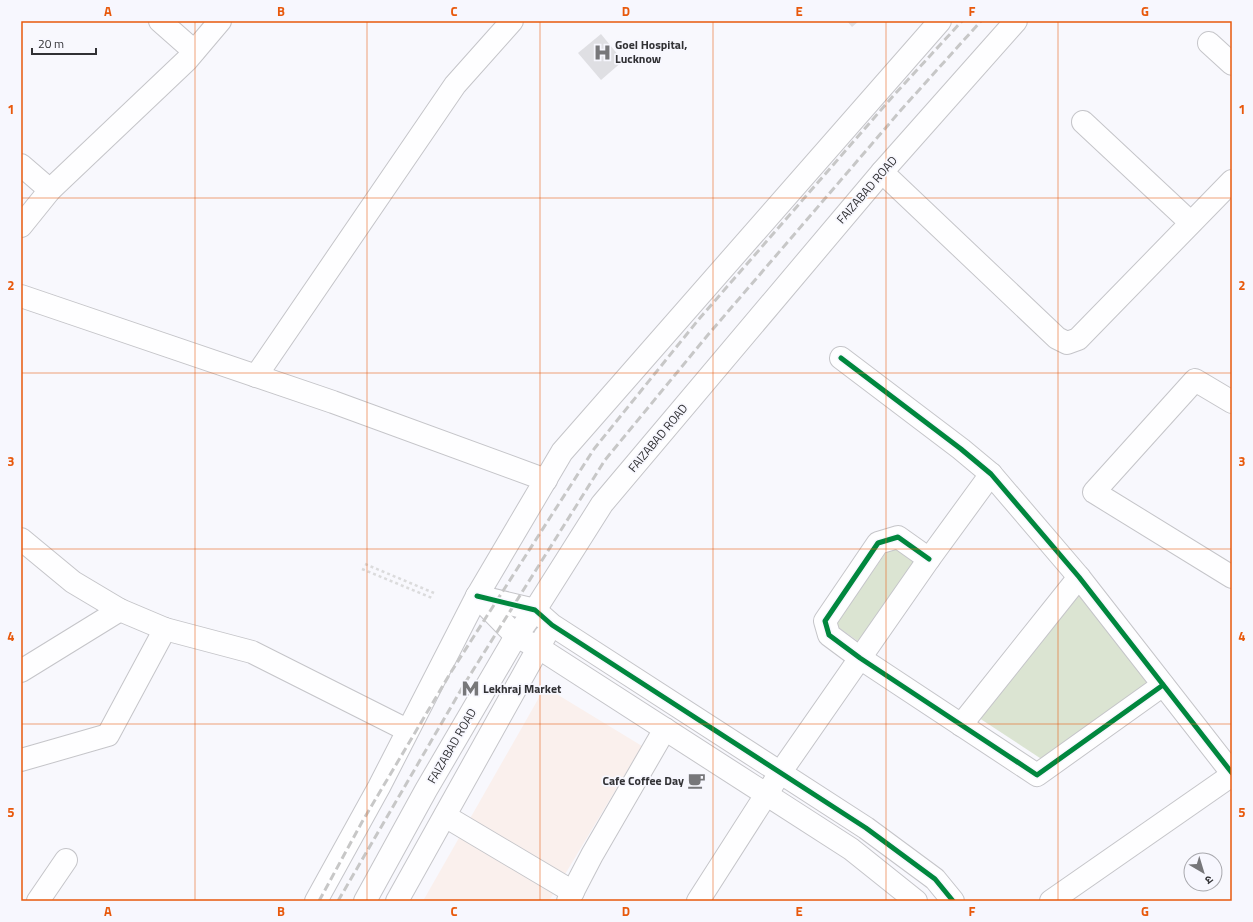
<svg xmlns="http://www.w3.org/2000/svg" width="1253" height="922" viewBox="0 0 1253 922" font-family="'Titillium Web','Noto Sans Devanagari',sans-serif">
<rect width="100%" height="100%" fill="#f8f8fd"/>
<polygon fill="#faf0ed" points="545,687 642,746 549,901 423,901"/>
<g fill="#dbe4d2">
<polygon points="892,544 920,563 862,644 835,625"/>
<polygon points="1078,590 1153,684 1046,762 976,716"/>
</g>
<g fill="#dfdfe3">
<polygon points="847,21 859,21 852,27"/>
<polygon points="601,34 623,61 601,80 578,53"/>
</g>
<g fill="none" stroke-linecap="round" stroke-linejoin="round">
<defs>
<g id="minor">
<polyline points="160,21 194,51"/>
<polyline points="1209,43 1232,64"/>
<polyline points="1083,122 1190,222"/>
<polyline points="21,165 50,190"/>
<polyline points="882,172 1057,338 1067,343 1078,339 1232,181"/>
<polyline points="21,226 50,190 187,60 220,21"/>
<polyline points="21,296 333,402 546,480"/>
<polyline points="841,358 961,449 991,474 1079,577 1232,773"/>
<polyline points="256,376 455,85 512,21"/>
<polyline points="1232,402 1195,380 1094,492 1232,577"/>
<polyline points="21,539 73,582 120,610 165,629 252,652 407,730"/>
<polyline points="929,559 898,537 878,543 825,621 829,635 860,658 1037,775 1163,685"/>
<polyline points="477,596 535,610 552,625 866,828 935,879 953,901"/>
<polyline points="477,596 516,636 539,648 851,849 916,901"/>
<polyline points="21,671 120,610"/>
<polyline points="961,725 1079,577"/>
<polyline points="21,760 108,735 165,629"/>
<polyline points="445,816 573,892"/>
<polyline points="38,901 66,860"/>
<polyline points="397,901 545,636"/>
<polyline points="568,901 592,855 665,729"/>
<polyline points="698,901 780,773 929,559 991,474"/>
<polyline points="1051,901 1232,775"/>
</g>
<g id="major">
<polyline points="316,901 379,787 477,596 562,452 940,21"/>
<polyline points="365,901 426,790 516,636 535,610 602,504 882,172 1016,21"/>
</g>
</defs>
<use href="#minor" stroke="#c5c5c9" stroke-width="24"/>
<use href="#major" stroke="#c5c5c9" stroke-width="24"/>
<g stroke="#dbdbdc" stroke-width="2.5" stroke-dasharray="3 3" stroke-linecap="butt">
<polyline points="365,564 434,593"/>
<polyline points="362,569 432,598"/>
</g>
<use href="#minor" stroke="#fefeff" stroke-width="22"/>
<use href="#major" stroke="#fefeff" stroke-width="22"/>
<g stroke="#c7c7c7" stroke-width="3" stroke-dasharray="8 4" stroke-linecap="butt">
<polyline points="319,901 362,822 451,672 594,449 699,319 894,95 962,21"/>
<polyline points="338,901 465,683 605,460 707,336 901,110 981,21"/>
</g>
<defs>
<g id="cycleway">
<polyline points="841,358 961,449 991,474 1079,577 1232,773"/>
<polyline points="929,559 898,537 878,543 825,621 829,635 860,658 1037,775 1163,685"/>
<polyline points="477,596 535,610 552,625 866,828 935,879 953,901"/>
</g>
</defs>
<use href="#cycleway" stroke="#f7f7fe" stroke-width="8"/>
<use href="#cycleway" stroke="#00873e" stroke-width="5"/>
</g>
<path fill="none" stroke="#e8590c" stroke-width="1" stroke-opacity="0.55" d="M195 21V901M367 21V901M540 21V901M713 21V901M886 21V901M1058 21V901M21 198H1232M21 373H1232M21 549H1232M21 724H1232"/>
<defs>
<symbol id="hospital-bare" viewBox="-9 -9 18 18"><path d="M-5-5h3v3.5h4V-5h3V5h-3V1.5h-4V5h-3Z" fill="#77777a" stroke="#f7f7fe" stroke-width="2.5" paint-order="stroke"/></symbol>
<symbol id="metro-bare" viewBox="-9 -9 18 18"><path d="M-5.5 5V-5H-3L0 0L3-5H5.5V5H3V-.5L0 4L-3-.5V5Z" fill="#77777a" stroke="#f7f7fe" stroke-width="2.5" paint-order="stroke"/></symbol>
<symbol id="cafe-bare" viewBox="-9 -9 18 18"><path d="M-5.5-4.5H6V0H3Q3 3.5 0 3.5H-2.5Q-5.5 3.5-5.5 0ZM3-3.2v2h1.7v-2ZM-6 4.5H4V6H-6Z" fill="#77777a" stroke="#f7f7fe" stroke-width="2.5" paint-order="stroke"/></symbol>
</defs>
<g fill-rule="evenodd">
<use href="#hospital-bare" x="590" y="40" width="25" height="25"/>
<use href="#metro-bare" x="458" y="676" width="25" height="25"/>
<use href="#cafe-bare" x="684" y="768" width="25" height="25"/>
</g>
<g text-anchor="middle" stroke-width="3.5" stroke-linejoin="round" paint-order="stroke">
<g font-size="12" font-weight="bold" fill="#313134" stroke="#f7f7fe" text-anchor="start">
<text x="615" y="49">Goel Hospital,<tspan x="615" dy="14">Lucknow</tspan></text>
<text x="483" y="693">Lekhraj Market</text>
<text x="684" y="785" text-anchor="end">Cafe Coffee Day</text>
</g>
<g font-size="12" fill="#313134" stroke="#f7f7fe">
<text transform="translate(867 190) rotate(-49)" y="4">FAIZABAD ROAD</text>
<text transform="translate(658 438) rotate(-50)" y="4">FAIZABAD ROAD</text>
<text transform="translate(452 746) rotate(-60)" y="4">FAIZABAD ROAD</text>
</g>
</g>
<rect width="1253" height="922" fill="none" stroke="#f7f7fe" stroke-width="44"/>
<g transform="translate(1203 872) rotate(142)"><circle r="19" fill="#f7f7fe" stroke="#a8a8ad"/>
<path d="M0-3L7 15L0 10L-7 15Z" fill="#77777a"/>
<text y="-6" font-size="11" font-weight="bold" text-anchor="middle" fill="#313134">उ</text>
</g>
<path d="M32 48v6h64v-6" fill="none" stroke="#313134" stroke-width="2"/>
<text x="38" y="48" font-size="12" fill="#313134" stroke="#f7f7fe" stroke-width="3" paint-order="stroke">20 m</text>
<rect x="22" y="22" width="1209" height="878" fill="none" stroke="#e8590c" stroke-width="1.5"/>
<g font-size="13" text-anchor="middle" font-weight="bold" fill="#e8590c">
<text x="108" y="16">A</text>
<text x="281" y="16">B</text>
<text x="454" y="16">C</text>
<text x="626" y="16">D</text>
<text x="799" y="16">E</text>
<text x="972" y="16">F</text>
<text x="1145" y="16">G</text>
<text x="11" y="114">1</text>
<text x="1242" y="114">1</text>
<text x="11" y="290">2</text>
<text x="1242" y="290">2</text>
<text x="11" y="466">3</text>
<text x="1242" y="466">3</text>
<text x="11" y="641">4</text>
<text x="1242" y="641">4</text>
<text x="11" y="817">5</text>
<text x="1242" y="817">5</text>
<text x="108" y="916">A</text>
<text x="281" y="916">B</text>
<text x="454" y="916">C</text>
<text x="626" y="916">D</text>
<text x="799" y="916">E</text>
<text x="972" y="916">F</text>
<text x="1145" y="916">G</text>
</g>
</svg>
